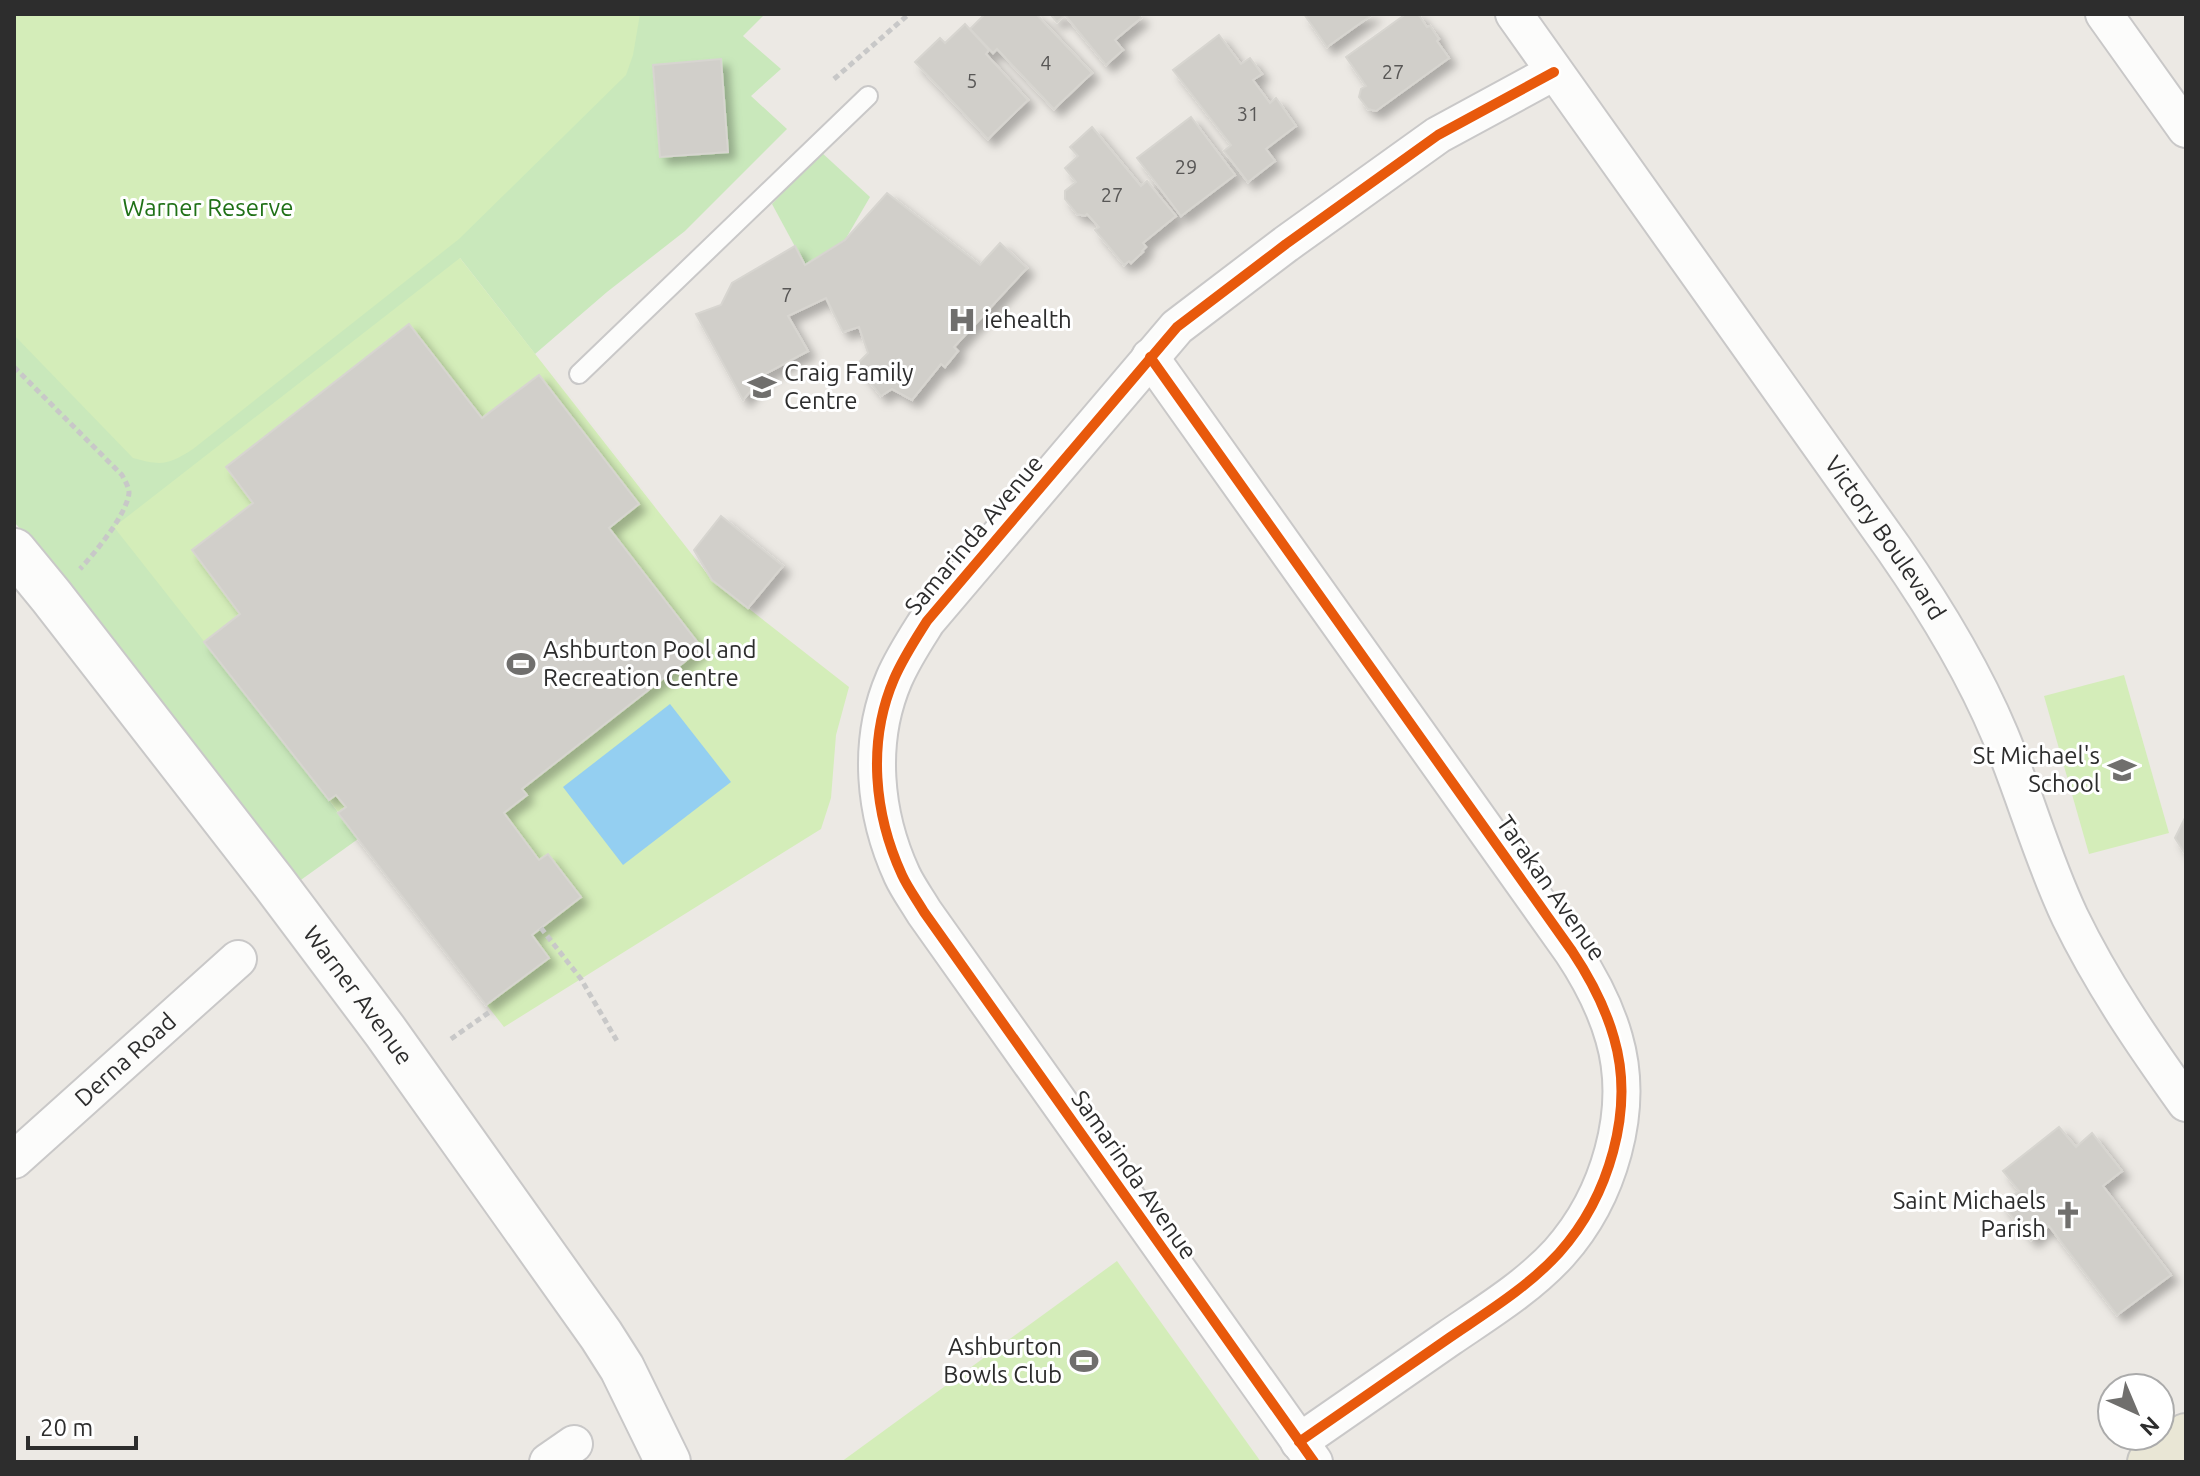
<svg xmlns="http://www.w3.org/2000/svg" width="2200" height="1476" viewBox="0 0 2200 1476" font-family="Ubuntu,sans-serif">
<defs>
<filter id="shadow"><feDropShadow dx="7" dy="7" stdDeviation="4" flood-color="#0004"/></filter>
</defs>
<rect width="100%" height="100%" fill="#ece9e4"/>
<g fill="#c9e8bb">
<polygon points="14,14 765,14 743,36 781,69 751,96 787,129 685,231 607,292 535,354 460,258 329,800 358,839 298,882 38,548 14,522"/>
<polygon points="821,152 870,197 845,240 805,265 772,204"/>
</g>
<g fill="#d4edb9">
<path d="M14 14H640L633 55 626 75 459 239 193 449C168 465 162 466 133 458L14 335Z"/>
<polygon points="460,258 712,580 849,687 836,735 831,798 821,829 504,1027 396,889 329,800 114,527"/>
<polygon points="2124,675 2169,833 2089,854 2044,696"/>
<polygon points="1117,1261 1261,1462 841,1462"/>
</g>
<polygon fill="#94cff1" points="670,704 731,782 623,865 563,787"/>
<g fill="#d1cfca" stroke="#d7d5d0" stroke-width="2" filter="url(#shadow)">
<polygon points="985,14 1036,14 1092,73 1054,109 997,49 993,53 970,29"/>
<polygon points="1050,14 1138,14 1141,18 1115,40 1123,50 1106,65 1065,15 1057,22"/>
<polygon points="1304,14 1373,14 1327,47"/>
<polygon points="1406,14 1418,14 1427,27 1430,26 1439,39 1437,41 1449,58 1376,111 1368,109 1359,97 1361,89 1366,86 1346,57"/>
<polygon points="965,24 989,50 986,54 1028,100 988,139 915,62 940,38 945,43"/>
<polygon points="1219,35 1241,64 1250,58 1262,74 1253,80 1270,103 1276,98 1296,126 1266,149 1275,161 1248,182 1224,151 1231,145 1173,70"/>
<polygon points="721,59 728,152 660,157 653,65"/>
<polygon points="1191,117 1235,175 1181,216 1137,158"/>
<polygon points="1092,127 1141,186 1147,181 1176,216 1143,243 1146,247 1142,251 1143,252 1131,263 1129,261 1124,265 1095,230 1099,227 1087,214 1085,216 1077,214 1065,199 1065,191 1076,182 1065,168 1078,156 1070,147"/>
<polygon points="887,193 980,265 1000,243 1027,268 954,347 958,351 945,367 941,364 912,400 892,389 881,396 856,365 868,353 859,327 843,332 826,298 788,316 808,351 765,374 743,400 696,314 721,305 732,283 795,246 805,265 845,240"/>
<polygon points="409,324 482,418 539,375 639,504 609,528 702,648 522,789 527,795 504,813 539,860 548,854 581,897 532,935 549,958 486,1005 338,813 346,807 336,795 329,800 204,642 240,614 192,550 253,503 226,467"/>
<polygon points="721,516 783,566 748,608 712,580 694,550"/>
<polygon points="2186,816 2186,855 2175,838"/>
<polygon points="2059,1127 2076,1147 2092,1133 2122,1171 2103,1186 2171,1275 2117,1315 2049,1226 2031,1240 2001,1203 2019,1191 2003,1171"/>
</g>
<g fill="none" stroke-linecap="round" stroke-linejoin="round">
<defs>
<polyline id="lane" points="579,374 868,96"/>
<g id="street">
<path id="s1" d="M1514 14 1894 549C1935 608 1972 668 2000 735 2025 795 2042 858 2070 917 2102 983 2143 1043 2186 1103"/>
<polyline points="2104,14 2186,129"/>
<path d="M1150 357 1572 951C1590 978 1605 1006 1614 1038 1635 1110 1609 1197 1559 1253 1528 1287 1487 1312 1449 1338 1399 1373 1349 1407 1299 1442"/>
<path id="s2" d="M14 1160 238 959"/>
<polyline points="548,1462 574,1444"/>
<path d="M1314 1462 924 912C917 900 908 888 902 875 874 814 867 742 894 679 903 658 915 640 927 621L1177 327 1286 244 1438 135 1554 72"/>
</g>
<g id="secondary">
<path id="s3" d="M14 551 51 596 274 883 385 1031 601 1335 622 1368 668 1462"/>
</g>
<polyline id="primary" points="2150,1462 2186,1436"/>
</defs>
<use href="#lane" stroke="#c9c8c8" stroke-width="22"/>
<use href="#street" stroke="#c9c8c8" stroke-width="40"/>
<use href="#secondary" stroke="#c9c8c8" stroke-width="48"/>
<use href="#primary" stroke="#c6c5c3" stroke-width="48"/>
<g stroke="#c8c8c8" stroke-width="5" stroke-dasharray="6 4" stroke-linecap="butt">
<polyline points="834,79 909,14"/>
<path d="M14 367 122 475C125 481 129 487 129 493 127 514 95 553 80 569"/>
<polyline points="541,928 581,979 617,1041"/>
<polyline points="451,1039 491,1011"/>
</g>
<use href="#lane" stroke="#fcfcfb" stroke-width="18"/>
<use href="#street" stroke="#fcfcfb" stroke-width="36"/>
<use href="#secondary" stroke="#fcfcfb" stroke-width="44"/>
<use href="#primary" stroke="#e9e6d5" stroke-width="44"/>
<defs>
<g id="cycleway">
<path d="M1150 357 1572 951C1590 978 1605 1006 1614 1038 1635 1110 1609 1197 1559 1253 1528 1287 1487 1312 1449 1338 1399 1373 1349 1407 1299 1442"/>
<path d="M1314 1462 924 912C917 900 908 888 902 875 874 814 867 742 894 679 903 658 915 640 927 621L1177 327 1286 244 1438 135 1554 72"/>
</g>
</defs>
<use href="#cycleway" stroke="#fff" stroke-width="15"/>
<use href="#cycleway" stroke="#e8590c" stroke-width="10"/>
</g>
<defs>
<symbol id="hospital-bare" viewBox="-9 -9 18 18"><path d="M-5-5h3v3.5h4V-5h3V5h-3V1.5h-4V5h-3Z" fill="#706f6d" stroke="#fff" stroke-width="2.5" paint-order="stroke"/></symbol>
<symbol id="school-bare" viewBox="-9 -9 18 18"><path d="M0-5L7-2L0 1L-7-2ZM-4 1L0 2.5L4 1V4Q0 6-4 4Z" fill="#706f6d" stroke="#fff" stroke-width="2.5" paint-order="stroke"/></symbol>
<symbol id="stadium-bare" viewBox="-9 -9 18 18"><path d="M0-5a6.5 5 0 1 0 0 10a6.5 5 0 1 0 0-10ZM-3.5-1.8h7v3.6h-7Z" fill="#706f6d" stroke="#fff" stroke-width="2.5" paint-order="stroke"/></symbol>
<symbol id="church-bare" viewBox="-9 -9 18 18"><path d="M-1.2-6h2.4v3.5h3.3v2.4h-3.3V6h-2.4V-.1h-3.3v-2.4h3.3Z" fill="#706f6d" stroke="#fff" stroke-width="2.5" paint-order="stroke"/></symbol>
</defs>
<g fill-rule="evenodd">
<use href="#hospital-bare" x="942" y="300" width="40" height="40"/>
<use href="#school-bare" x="742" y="367" width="40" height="40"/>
<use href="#stadium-bare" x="501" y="644" width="40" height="40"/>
<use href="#school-bare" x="2102" y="750" width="40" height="40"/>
<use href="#church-bare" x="2048" y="1195" width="40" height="40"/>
<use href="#stadium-bare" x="1064" y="1341" width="40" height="40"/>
</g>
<g text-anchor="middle" stroke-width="6" stroke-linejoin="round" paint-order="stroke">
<g font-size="20" fill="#585756">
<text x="1046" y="70">4</text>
<text x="1393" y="79">27</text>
<text x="972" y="88">5</text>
<text x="1248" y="121">31</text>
<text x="1186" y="174">29</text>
<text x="1112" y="202">27</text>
<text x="787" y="302">7</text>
</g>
<g font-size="24" fill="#207117" stroke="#fff">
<text x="208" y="216">Warner Reserve</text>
</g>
<g font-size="24" fill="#2d2d2d" stroke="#fff" text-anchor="start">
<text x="984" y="328">iehealth</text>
<text x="784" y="381">Craig Family<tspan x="784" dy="28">Centre</tspan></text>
<text x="543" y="658">Ashburton Pool and<tspan x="543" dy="28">Recreation Centre</tspan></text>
<text x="2100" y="764" text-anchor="end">St Michael's<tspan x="2100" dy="28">School</tspan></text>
<text x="2046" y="1209" text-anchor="end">Saint Michaels<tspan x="2046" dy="28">Parish</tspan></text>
<text x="1062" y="1355" text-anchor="end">Ashburton<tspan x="1062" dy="28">Bowls Club</tspan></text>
</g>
<g font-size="24" fill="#2d2d2d" stroke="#fff">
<text transform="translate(974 535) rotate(-50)" y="8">Samarinda Avenue</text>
<text dy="8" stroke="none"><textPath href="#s1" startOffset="642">Victory Boulevard</textPath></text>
<text transform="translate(1551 888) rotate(55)" y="8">Tarakan Avenue</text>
<text dy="8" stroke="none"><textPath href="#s3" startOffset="562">Warner Avenue</textPath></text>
<text dy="8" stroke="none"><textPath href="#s2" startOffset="150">Derna Road</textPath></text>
<text transform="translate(1134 1175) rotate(55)" y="8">Samarinda Avenue</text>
</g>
</g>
<rect width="2200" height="1476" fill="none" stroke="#2d2d2d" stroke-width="32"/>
<g transform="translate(2136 1412) rotate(136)"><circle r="38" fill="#ffffff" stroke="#ababab" stroke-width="2"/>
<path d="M0-6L14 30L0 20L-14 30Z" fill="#706f6d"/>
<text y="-12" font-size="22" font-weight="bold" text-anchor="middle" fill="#2d2d2d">N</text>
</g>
<path d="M28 1436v12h108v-12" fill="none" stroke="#2d2d2d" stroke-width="4"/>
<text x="40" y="1436" font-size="24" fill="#2d2d2d" stroke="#ffffff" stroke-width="6" paint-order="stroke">20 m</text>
</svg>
